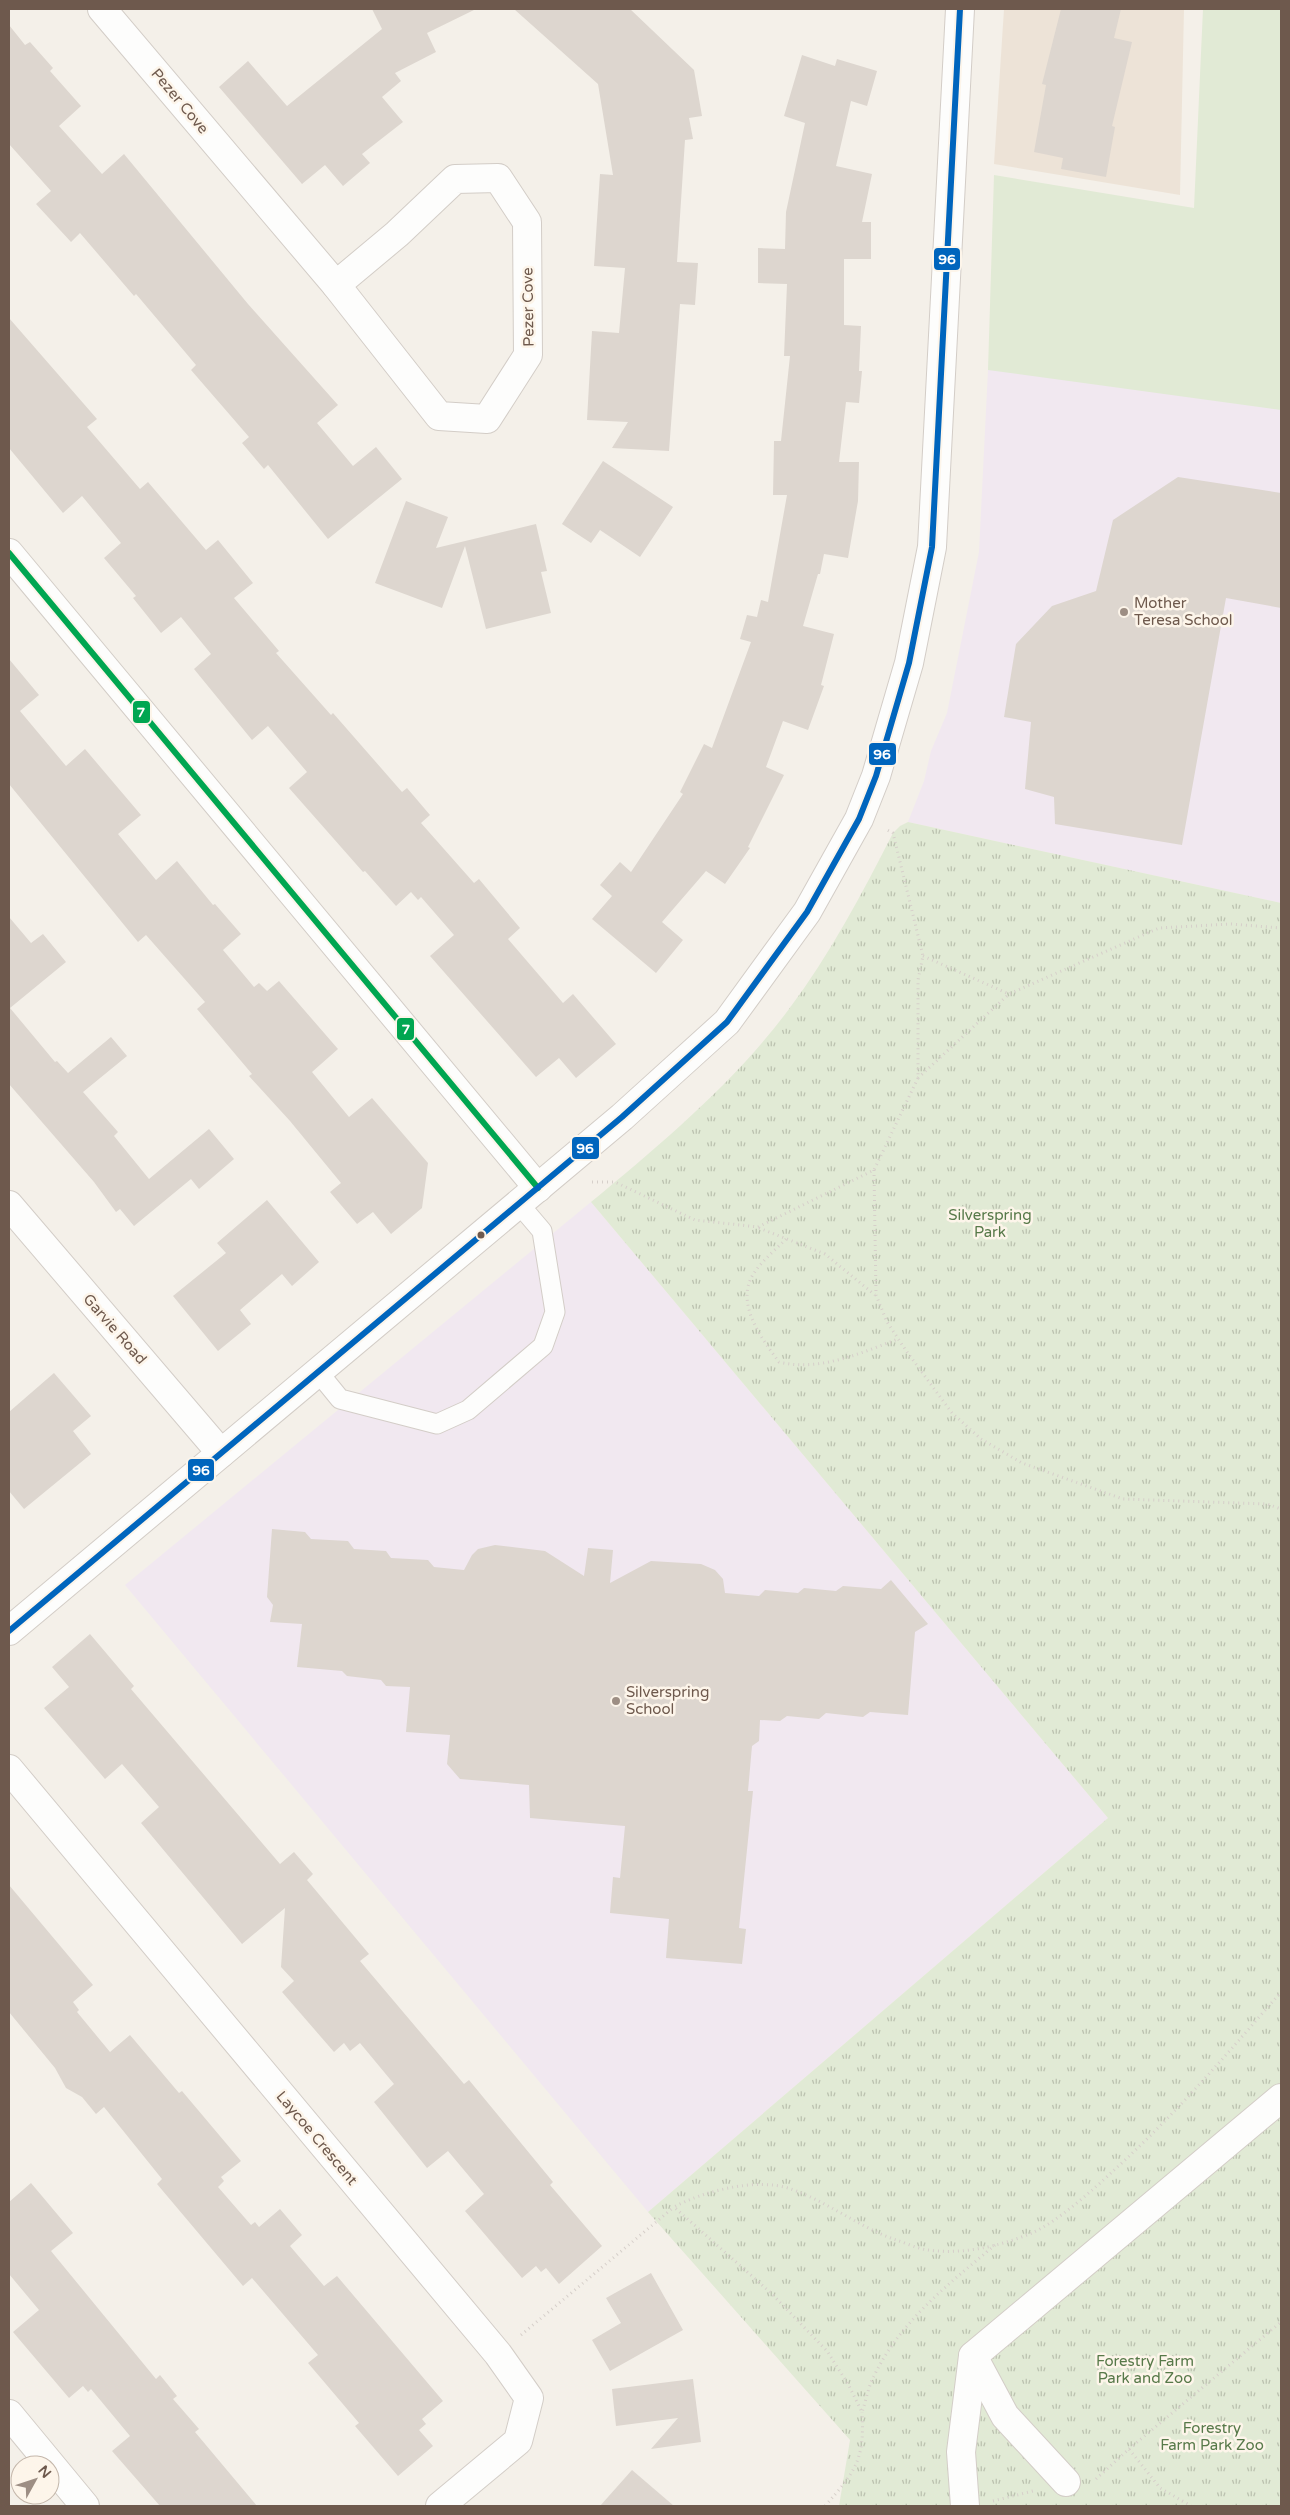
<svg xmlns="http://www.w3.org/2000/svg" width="1290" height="2515" viewBox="0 0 1290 2515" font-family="'Varela Round',sans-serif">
<defs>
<pattern id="park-tufts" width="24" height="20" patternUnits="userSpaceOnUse" patternTransform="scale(1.25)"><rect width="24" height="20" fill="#e1ead5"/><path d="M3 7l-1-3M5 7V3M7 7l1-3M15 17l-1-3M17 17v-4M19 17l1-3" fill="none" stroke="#bbc1af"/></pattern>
</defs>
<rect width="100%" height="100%" fill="#f4f0e9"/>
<polygon fill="#ede3d7" points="1004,9 1184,9 1180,195 994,164"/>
<g fill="#f1e8f0">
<polygon points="993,345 1281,397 1281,903 908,822 924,781 931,751 947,713 979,552 988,370"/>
<polygon points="591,1202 1108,1818 648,2212 125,1585"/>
</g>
<polygon fill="#e1ead5" points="1203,9 1281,9 1281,410 988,370 994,175 1194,208"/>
<path fill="url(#park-tufts)" d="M908 822 1281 903V2506H839L850 2440 648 2212 1108 1818 591 1202C660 1145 735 1082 789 1009 830 954 862 894 893 833L900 826Z"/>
<g fill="#ddd6cf">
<polygon points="372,9 476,9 427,33 436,52 395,73 401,81 382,97 403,122 362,154 370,163 343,186 325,165 302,184 219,87 248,61 287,106 382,29"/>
<polygon points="514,9 630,9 694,70 702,116 689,118 693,139 685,140 677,262 698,263 695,305 680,304 669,451 612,448 628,422 587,420 592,331 619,333 625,268 594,266 600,174 613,175 598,84"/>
<polygon points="1061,9 1121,9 1114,38 1132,42 1112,126 1115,127 1106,177 1061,169 1063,158 1034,152 1046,85 1042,84"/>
<polygon points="9,25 25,45 30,42 53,68 50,71 81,106 59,126 102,174 124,154 248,304 338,405 317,423 353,466 376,447 402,479 328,539 268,465 264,469 242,443 249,437 191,370 196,365 136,294 134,296 80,233 71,242 36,204 51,191 9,144"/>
<polygon points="802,55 835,66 837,59 877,71 867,106 851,101 836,166 872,174 862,222 871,222 871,259 844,259 844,325 861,326 859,371 862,371 859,403 846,402 839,462 859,462 858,501 848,558 824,554 820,574 818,574 803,626 834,634 821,685 824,686 808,730 783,721 766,767 784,775 748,847 750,848 725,884 706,871 662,922 683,940 656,973 592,919 612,896 600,885 620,862 631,872 683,794 680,792 704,744 712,748 751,642 740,639 747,615 757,617 761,600 768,602 787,495 773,495 774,441 781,441 790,356 784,356 787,284 758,283 758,248 785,249 786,212 805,123 784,116"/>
<polygon points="9,318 97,419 87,427 140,489 148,482 206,550 218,540 253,583 234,598 279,651 276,653 331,715 333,713 402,792 407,788 430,815 421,823 474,883 479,879 520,928 508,939 563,1003 573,994 616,1044 576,1078 559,1058 536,1077 430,956 454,935 421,897 418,900 411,892 396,906 365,871 363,872 289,788 307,772 268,726 252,740 194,669 211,654 181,617 161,633 133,598 136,596 104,558 121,543 82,496 63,513 9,448"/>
<polygon points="603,461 673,507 640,557 600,530 591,543 562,524"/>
<polygon points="1178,477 1281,493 1281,608 1226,598 1182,845 1055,824 1054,797 1025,789 1031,722 1004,717 1016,644 1052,606 1096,591 1113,520"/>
<polygon points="406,501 448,517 436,548 536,524 547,571 541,572 551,613 486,629 465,546 442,608 375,583"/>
<polygon points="9,659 39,695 20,711 66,766 85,749 141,815 118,834 156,880 177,861 213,905 215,904 241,934 223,950 254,987 259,983 267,991 279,981 338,1049 312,1072 349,1117 372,1098 428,1163 422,1208 391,1234 373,1212 357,1224 330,1192 341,1183 290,1121 249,1076 252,1074 197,1009 205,1002 146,935 138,942 9,784"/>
<polygon points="9,917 31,943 43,934 66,962 10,1008 55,1062 57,1061 68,1073 111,1037 127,1056 83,1092 118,1132 114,1136 149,1179 209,1129 234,1159 199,1189 191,1179 134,1226 120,1209 116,1212 94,1182 9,1084"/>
<polygon points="267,1200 319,1262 292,1286 282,1274 240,1310 251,1324 218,1351 173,1296 226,1253 217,1243"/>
<polygon points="54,1373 91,1416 73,1431 91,1454 24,1509 9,1491 9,1412"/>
<polygon points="272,1529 305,1532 311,1539 348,1541 354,1549 386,1551 391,1558 428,1560 434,1567 464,1570 472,1555 478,1549 495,1545 545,1551 584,1576 588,1548 613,1550 610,1583 651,1561 701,1564 715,1570 723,1579 725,1593 759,1596 765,1590 798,1593 804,1588 836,1591 843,1586 881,1589 891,1580 928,1624 915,1632 908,1715 870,1712 863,1717 826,1713 819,1719 787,1716 780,1721 760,1720 759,1741 752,1746 748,1791 753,1791 739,1928 746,1929 742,1964 666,1958 669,1919 610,1913 613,1877 620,1878 625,1826 530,1818 529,1785 460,1779 447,1764 450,1735 406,1732 410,1687 386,1686 381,1680 347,1676 342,1671 297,1667 302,1624 270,1622 273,1605 267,1597"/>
<polygon points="90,1634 134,1686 131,1689 280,1864 294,1852 313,1874 307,1880 369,1954 360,1961 464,2084 469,2080 553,2182 550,2185 602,2246 559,2284 546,2268 541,2272 536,2266 522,2278 465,2211 484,2194 448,2151 427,2168 374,2102 394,2084 360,2043 350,2051 344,2043 334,2052 282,1992 294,1981 281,1967 285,1908 242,1944 141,1823 159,1807 122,1764 105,1779 44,1708 69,1687 52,1667"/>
<polygon points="9,1885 93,1985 73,2002 79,2010 77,2012 110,2052 130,2035 179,2093 182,2091 241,2161 221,2177 224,2181 218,2187 251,2225 255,2222 259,2227 280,2209 302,2235 290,2246 324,2286 337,2276 443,2401 422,2419 426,2424 419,2430 433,2446 398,2476 355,2426 359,2423 308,2363 318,2355 252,2278 243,2286 157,2184 162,2179 104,2107 96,2114 82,2097 66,2088 55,2068 9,2012"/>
<polygon points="31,2183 73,2233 51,2251 156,2379 160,2375 177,2396 173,2399 199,2429 195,2432 257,2506 160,2506 112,2451 130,2436 91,2389 88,2392 83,2386 69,2398 13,2332 39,2310 9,2274 9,2202"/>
<polygon points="651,2273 683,2330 610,2371 592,2340 621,2323 606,2298"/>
<polygon points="693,2379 701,2442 651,2449 678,2418 616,2426 612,2389"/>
<polygon points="632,2470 674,2506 600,2506"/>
</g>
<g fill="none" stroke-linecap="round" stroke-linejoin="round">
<defs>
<polyline id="service" points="318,1372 340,1399 437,1424 468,1410 543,1346 555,1312 542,1231 519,1204"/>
<g id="minor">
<polyline points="102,9 336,285"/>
<polygon points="498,178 527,222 528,355 487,419 439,416 336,285 397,234 455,179"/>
<polyline points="9,553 538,1188"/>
<polyline points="9,1205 221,1453"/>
<polyline points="9,1769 498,2354 529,2398 518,2441 440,2506"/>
<polyline points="973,2356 1005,2416 1066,2482"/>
<polyline points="9,2414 85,2506"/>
<polyline points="965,2506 961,2452 973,2356 1281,2098"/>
</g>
<polyline id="tertiary" points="9,1631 622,1117 727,1022 807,912 859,819 876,776 909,663 932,547 960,9"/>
</defs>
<use href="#service" stroke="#d3cdc7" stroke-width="21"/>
<use href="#minor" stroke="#d3cdc7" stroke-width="30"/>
<use href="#tertiary" stroke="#d3cdc7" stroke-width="30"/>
<g stroke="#d6cfca" stroke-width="3" stroke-dasharray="1 4" stroke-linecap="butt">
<polyline points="923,956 1009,994 1159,928 1231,924 1281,928"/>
<polyline points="918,1078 1009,994"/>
<polyline points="874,1170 876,1295 887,1322 907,1352 952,1413 981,1439 1022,1463 1123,1499 1267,1504 1281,1509"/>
<polyline points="592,1182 615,1182 695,1220 758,1227 874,1170 918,1078 918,980 923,956 893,833 887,830"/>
<polyline points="759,1228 825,1254 875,1295"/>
<path d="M786 1239C775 1250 762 1261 754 1273 734 1303 762 1339 779 1362 819 1372 861 1353 898 1339"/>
<path d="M995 2245C949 2284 901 2320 874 2376 868 2387 866 2401 862 2412L848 2384 827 2351 771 2293 674 2207C704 2191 757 2177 791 2189 828 2202 859 2227 896 2240 906 2243 918 2249 928 2250 963 2255 1000 2246 1032 2233 1057 2222 1093 2190 1113 2171 1174 2116 1227 2054 1281 1992"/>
<polyline points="521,2335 674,2207"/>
<polyline points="1129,2449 1281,2322"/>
<polyline points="1096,2479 1129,2449 1160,2488 1191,2506"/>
<polyline points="993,2501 1033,2491"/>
<path d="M825 2506C855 2472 865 2460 862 2412"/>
</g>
<use href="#service" stroke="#fdfdfc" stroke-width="19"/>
<use href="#minor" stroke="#fdfdfc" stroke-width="28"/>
<use href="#tertiary" stroke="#fdfdfc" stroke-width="28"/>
<defs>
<polyline id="bus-1" points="9,553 538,1188"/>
<polyline id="bus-2" points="9,1631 622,1117 727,1022 807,912 859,819 876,776 909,663 932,547 960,9"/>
</defs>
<use href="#bus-1" stroke="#fdf5ea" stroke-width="10"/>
<use href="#bus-2" stroke="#fdf5ea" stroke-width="10"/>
<use href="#bus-1" stroke="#00a651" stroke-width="6"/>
<use href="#bus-2" stroke="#0065bd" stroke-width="6"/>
</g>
<g fill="#9d8e84" stroke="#fdf5ea" stroke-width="2">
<circle cx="1124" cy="612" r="5"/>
<circle cx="616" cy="1701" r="5"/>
</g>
<circle fill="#6e594d" stroke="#fdf5ea" stroke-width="2" cx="481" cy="1235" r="4.5"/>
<g text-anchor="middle" stroke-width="5" stroke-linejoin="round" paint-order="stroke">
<g font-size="15" fill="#6e594d" stroke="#fdf5ea">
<text transform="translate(180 101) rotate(50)" y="5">Pezer Cove</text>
<text transform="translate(528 307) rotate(-91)" y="5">Pezer Cove</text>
<text transform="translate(115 1329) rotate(49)" y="5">Garvie Road</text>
<text transform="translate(317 2138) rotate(50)" y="5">Laycoe Crescent</text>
</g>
<g font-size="15" fill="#6e594d" stroke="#fdf5ea" text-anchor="start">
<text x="1134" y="608">Mother<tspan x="1134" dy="17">Teresa School</tspan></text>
<text x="626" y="1697">Silverspring<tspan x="626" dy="17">School</tspan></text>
</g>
<g font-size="15" fill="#577949" stroke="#fdf5ea">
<text x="990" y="1220">Silverspring<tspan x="990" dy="17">Park</tspan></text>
<text x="1145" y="2366">Forestry Farm<tspan x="1145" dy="17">Park and Zoo</tspan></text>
<text x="1212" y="2433">Forestry<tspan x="1212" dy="17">Farm Park Zoo</tspan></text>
</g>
</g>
<g stroke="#fdf5ea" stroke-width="2">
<rect x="933" y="247" width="28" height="24" rx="5" fill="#0065bd"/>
<rect x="132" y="700" width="19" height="24" rx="5" fill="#00a651"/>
<rect x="868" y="742" width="29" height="24" rx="5" fill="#0065bd"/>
<rect x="396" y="1017" width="19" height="24" rx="5" fill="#00a651"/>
<rect x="571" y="1136" width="29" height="24" rx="5" fill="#0065bd"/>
<rect x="187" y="1458" width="28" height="24" rx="5" fill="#0065bd"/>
</g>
<g font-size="14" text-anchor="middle" font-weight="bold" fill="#fff">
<text x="947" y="264">96</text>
<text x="141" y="717">7</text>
<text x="882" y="759">96</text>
<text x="406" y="1034">7</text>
<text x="585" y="1153">96</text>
<text x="201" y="1475">96</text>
</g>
<rect width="1290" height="2515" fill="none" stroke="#6e594d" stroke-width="20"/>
<g transform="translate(35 2480) rotate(50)"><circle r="24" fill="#fdf5ea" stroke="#c4b7ab"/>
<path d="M0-4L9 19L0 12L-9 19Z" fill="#9d8e84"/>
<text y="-8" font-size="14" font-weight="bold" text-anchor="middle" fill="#6e594d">N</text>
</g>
</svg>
